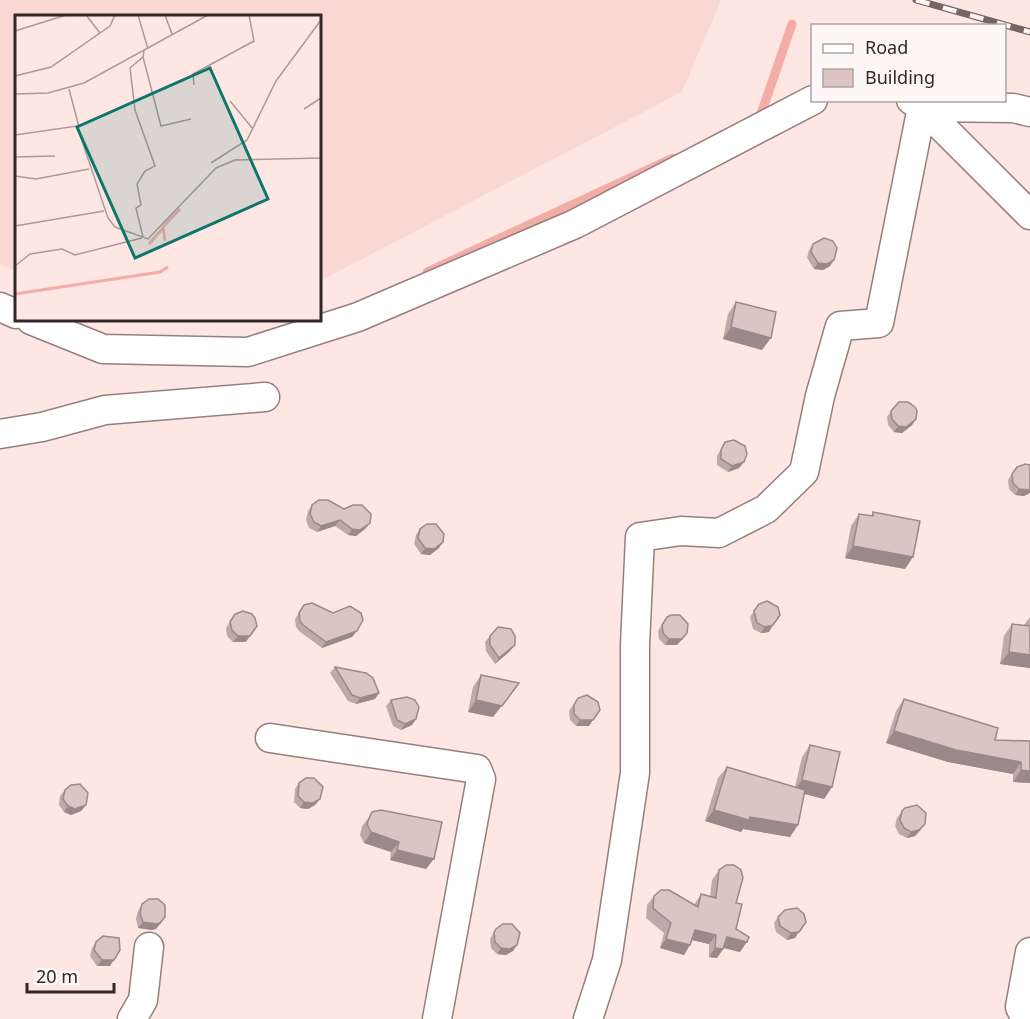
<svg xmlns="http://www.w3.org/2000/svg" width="1030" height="1019" viewBox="0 0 1030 1019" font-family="'Noto Sans',sans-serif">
<rect width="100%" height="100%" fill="#fee6e3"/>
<polygon fill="#f9d8d4" points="0,0 721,0 682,92 320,281 320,16 16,16 16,271 0,264"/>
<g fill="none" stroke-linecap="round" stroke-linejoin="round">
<g stroke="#f4aca6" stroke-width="9">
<polyline points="756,119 760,117 792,24"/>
<polyline points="427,272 673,158"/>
</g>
<defs>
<g id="minor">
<polyline points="911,100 922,107 1030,215"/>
<polyline points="922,107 1013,108 1030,112"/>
<polyline points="0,307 16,314"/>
<polyline points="31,320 103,349 248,352 358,317 575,224 813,100"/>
<polyline points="0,434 42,427 105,410 265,397"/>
<polyline points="270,738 477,769 481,779 437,1019"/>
<polyline points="132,1019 143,1000 149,947"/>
<polyline points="588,1019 607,960 635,773 635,645 640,537 681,531 719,533 766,509 804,472 820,396 840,326 879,323 922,107"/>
<polyline points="1026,1019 1020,1007 1030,952"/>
</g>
</defs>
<use href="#minor" stroke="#957f7d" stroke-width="31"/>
<use href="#minor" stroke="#fff" stroke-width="28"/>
<defs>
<polyline id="rail" points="916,0 1030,32"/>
</defs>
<use href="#rail" stroke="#746664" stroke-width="7"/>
<use href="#rail" stroke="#fdf8f7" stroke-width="4.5" stroke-dasharray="14" stroke-linecap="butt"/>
</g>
<g fill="#bda9a7">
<polygon points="813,244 830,266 823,270 814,269 807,258 809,250"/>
<polygon points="736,302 762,350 723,339 728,314"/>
<polygon points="891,411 916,419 912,425 902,433 894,432 888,425 887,417"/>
<polygon points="725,442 744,462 739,468 728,472 717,465 717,456"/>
<polygon points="1017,467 1024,496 1015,495 1009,489 1008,480"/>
<polygon points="312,505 344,509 370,523 365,529 356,536 348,535 335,526 317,532 309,528 306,520 308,511"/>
<polygon points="873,512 905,569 845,558 851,526 859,514 871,516"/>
<polygon points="420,529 439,548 430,555 421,554 414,544 416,535"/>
<polygon points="759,604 769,632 761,633 753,629 750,617"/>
<polygon points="300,611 352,637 322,648 299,631 296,627 295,619"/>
<polygon points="235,614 246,642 233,642 227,636 226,628"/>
<polygon points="667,617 683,639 677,645 665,645 659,639 658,631"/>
<polygon points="1030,617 1030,668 1000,664 1004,636 1012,624 1024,625"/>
<polygon points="490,636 510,651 495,664 486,651 485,642"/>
<polygon points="335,667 375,699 356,704 348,701 330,673"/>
<polygon points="481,675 519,683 493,717 468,712 473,687"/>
<polygon points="578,698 589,726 576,726 570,720 569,711"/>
<polygon points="904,699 995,740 1030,741 1030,783 1013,782 1013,774 948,762 886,743 896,711"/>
<polygon points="391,700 416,719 412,725 401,730 393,726 386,706"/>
<polygon points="810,745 832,787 824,799 804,794 790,837 743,829 741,832 705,821 718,778 727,767 795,787 802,757"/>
<polygon points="299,783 320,799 315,805 308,809 300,808 294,802 295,789"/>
<polygon points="65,790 86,805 81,811 71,815 64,812 59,805 60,796"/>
<polygon points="902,811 921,830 915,836 907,838 899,834 895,826 897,818"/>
<polygon points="370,816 426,869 390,860 391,852 364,843 360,835 362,826"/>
<polygon points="719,870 736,903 736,929 740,952 724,948 717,958 709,957 709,944 692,940 684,955 660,948 664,933 646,918 647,905 654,896 694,905 701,894 710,897 712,880"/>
<polygon points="142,904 161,923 156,929 152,930 138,928 136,919 138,911"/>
<polygon points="778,917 795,938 787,940 776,932 774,923"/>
<polygon points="496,929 513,951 506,955 497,954 491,948 490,939"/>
<polygon points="96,942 110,966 97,966 90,956 92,948"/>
</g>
<g fill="#9a8988">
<polygon points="834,260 830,266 823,270 814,269 818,263"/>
<polygon points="731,327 771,338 762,350 723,339"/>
<polygon points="916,419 912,425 902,433 894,432 898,426"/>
<polygon points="744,462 739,468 728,472 732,466"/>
<polygon points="1019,489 1030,489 1030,493 1024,496 1015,495"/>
<polygon points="340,520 335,526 317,532 321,526"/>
<polygon points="370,523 365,529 356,536 348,535 352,529"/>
<polygon points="443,542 439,548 430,555 421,554 425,548"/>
<polygon points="853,546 913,557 905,569 845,558"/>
<polygon points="773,625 769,632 761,633 765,627"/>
<polygon points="357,631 352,637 322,648 326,642"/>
<polygon points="687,633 677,645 665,645 669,639"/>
<polygon points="238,636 250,636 246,642 233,642"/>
<polygon points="515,645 510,651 495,664 499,658"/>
<polygon points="1009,652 1030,655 1030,668 1000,664"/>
<polygon points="519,683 493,717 468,712 476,700"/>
<polygon points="379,693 375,699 356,704 360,698"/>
<polygon points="416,719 412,725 401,730 405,724"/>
<polygon points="580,720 593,720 589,726 576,726"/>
<polygon points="894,731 1021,762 1013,774 948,762 886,743"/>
<polygon points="1021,770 1030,771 1030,783 1013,782"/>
<polygon points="802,780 832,787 824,799 794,791"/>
<polygon points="320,799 315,805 308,809 300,808 304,802"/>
<polygon points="86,805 81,811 71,815 64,812 68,806"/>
<polygon points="714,810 750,817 798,825 790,837 743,829 741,832 705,821"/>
<polygon points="925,824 915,836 907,838 911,832"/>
<polygon points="371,832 399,842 391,852 364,843"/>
<polygon points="397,850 434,859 426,869 390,860"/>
<polygon points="165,917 156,929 152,930 138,928 143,922"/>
<polygon points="695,930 716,935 709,944 688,939"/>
<polygon points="799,932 795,938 787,940 791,933"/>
<polygon points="727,937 747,942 740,952 720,947"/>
<polygon points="666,939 690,945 684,955 660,948"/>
<polygon points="517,945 513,951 506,955 497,954 501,948"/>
<polygon points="715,948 723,949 717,958 709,957"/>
<polygon points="102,960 114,960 110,966 97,966"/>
</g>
<g fill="#dcc4c2" stroke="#9a8988" stroke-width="1.5">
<polygon points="824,238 833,241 837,248 834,260 827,264 818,263 811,252 813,244"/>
<polygon points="736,302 776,312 771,338 731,327"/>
<polygon points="899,402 908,402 915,407 917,411 916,419 906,427 898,426 892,419 891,411"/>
<polygon points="734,440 745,446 747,454 744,462 732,466 721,459 721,450 725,442"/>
<polygon points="1025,464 1030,465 1030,489 1028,490 1019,489 1013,483 1012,474 1017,467"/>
<polygon points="319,500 328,500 344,509 353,505 362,505 371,514 370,523 360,530 352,529 340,520 321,526 314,522 310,514 312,505"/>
<polygon points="873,512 920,521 913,557 853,546 859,514 873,516"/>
<polygon points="427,524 436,524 444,534 443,542 434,549 425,548 418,538 420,529"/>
<polygon points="767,601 778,607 780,615 773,625 765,627 757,623 754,611 759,604"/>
<polygon points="312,603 333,613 350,606 361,613 363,620 357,631 326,642 303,625 300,621 299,613 304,605"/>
<polygon points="243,611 252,614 255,618 257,626 250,636 238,636 232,630 230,622 235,614"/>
<polygon points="671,615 680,615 688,624 687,633 682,639 669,639 663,633 662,625 667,617"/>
<polygon points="1012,624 1030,626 1030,655 1009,652"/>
<polygon points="498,627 511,629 515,636 515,645 499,658 490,645 490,636"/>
<polygon points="335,667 366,673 373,678 379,693 360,698 352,695"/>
<polygon points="481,675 519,683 502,706 476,700"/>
<polygon points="587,695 598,702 600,710 593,720 580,720 574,714 574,705 578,698"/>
<polygon points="407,697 415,700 419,707 416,719 405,724 397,720 391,700"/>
<polygon points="904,699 998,728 995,740 1030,741 1030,771 1021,770 1021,762 956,750 894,731"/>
<polygon points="810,745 840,752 832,787 802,780"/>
<polygon points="727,767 805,790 798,825 750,817 749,820 714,810"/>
<polygon points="306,778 314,778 323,787 320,799 313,803 304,802 298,796 299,783"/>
<polygon points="80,784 88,793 86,805 75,809 68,806 63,799 65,790 71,785"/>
<polygon points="917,805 926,813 925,824 919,830 911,832 904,828 900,820 902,811 905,808"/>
<polygon points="381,810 442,822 434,859 397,850 399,842 371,832 367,824 370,816 372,812"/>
<polygon points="726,865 734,865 741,870 743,878 736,903 742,904 736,929 749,937 747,942 727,937 723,949 715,948 716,935 695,930 690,945 666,939 671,923 653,908 654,896 661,890 669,890 698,907 701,894 716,898 719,870"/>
<polygon points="149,899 158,899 165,905 165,917 160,923 156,924 143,922 140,913 142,904"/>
<polygon points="797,908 804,914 806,922 799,932 791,933 780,926 778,917 785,910"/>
<polygon points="503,924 512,924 520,933 517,945 510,949 501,948 495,942 494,933 496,929"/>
<polygon points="103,936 119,938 120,950 114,960 102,960 94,950 96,942"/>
</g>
<g transform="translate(15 15)">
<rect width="306" height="306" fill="#fee6e3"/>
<path fill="none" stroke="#f4aca6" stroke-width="3" d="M150 226 148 212 165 194M134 229 148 213M0 279 145 257 153 252"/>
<path fill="none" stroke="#ac9a98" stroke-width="1.5" d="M71 0 85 18M123 0 133 34M150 0 157 19M0 16 51 0M128 42 146 111 176 104M0 61 36 52 95 11 100 0M179 70 178 59 239 26 234 0M54 74 64 112M0 79 33 78 69 68 193 0M215 86 238 114M289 94 306 83M0 120 62 111 93 203 100 212 133 224 201 153 220 145 306 143M0 142 40 141M196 148 232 125 261 66 306 5M0 161 21 164 74 154M0 211 89 196M128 222 121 193 126 190 122 169 130 156 140 151 120 95 115 53 128 42 129 36M0 251 15 239 47 234 60 240 127 223"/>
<path fill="#0f766e" fill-opacity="0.15" stroke="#0f766e" stroke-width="3" d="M195 53 253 184 120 243 62 112Z"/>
<rect width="306" height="306" fill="none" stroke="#312827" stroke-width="3"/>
</g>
<rect x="811" y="24" width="195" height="78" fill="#fdf8f7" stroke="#aba5a4" stroke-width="1.5"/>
<rect x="823" y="44" width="30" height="9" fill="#ffffff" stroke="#aba5a4" stroke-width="1.5"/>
<text x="865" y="54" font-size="18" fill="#312827">Road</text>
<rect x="823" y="69" width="30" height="18" fill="#dcc4c2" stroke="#aba5a4" stroke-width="1.5"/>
<text x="865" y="84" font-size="18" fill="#312827">Building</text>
<path d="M27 983v9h87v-9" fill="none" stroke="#312827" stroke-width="3"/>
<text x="36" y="983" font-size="18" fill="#312827" stroke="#fdf8f7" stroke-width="4.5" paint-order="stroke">20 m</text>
</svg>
